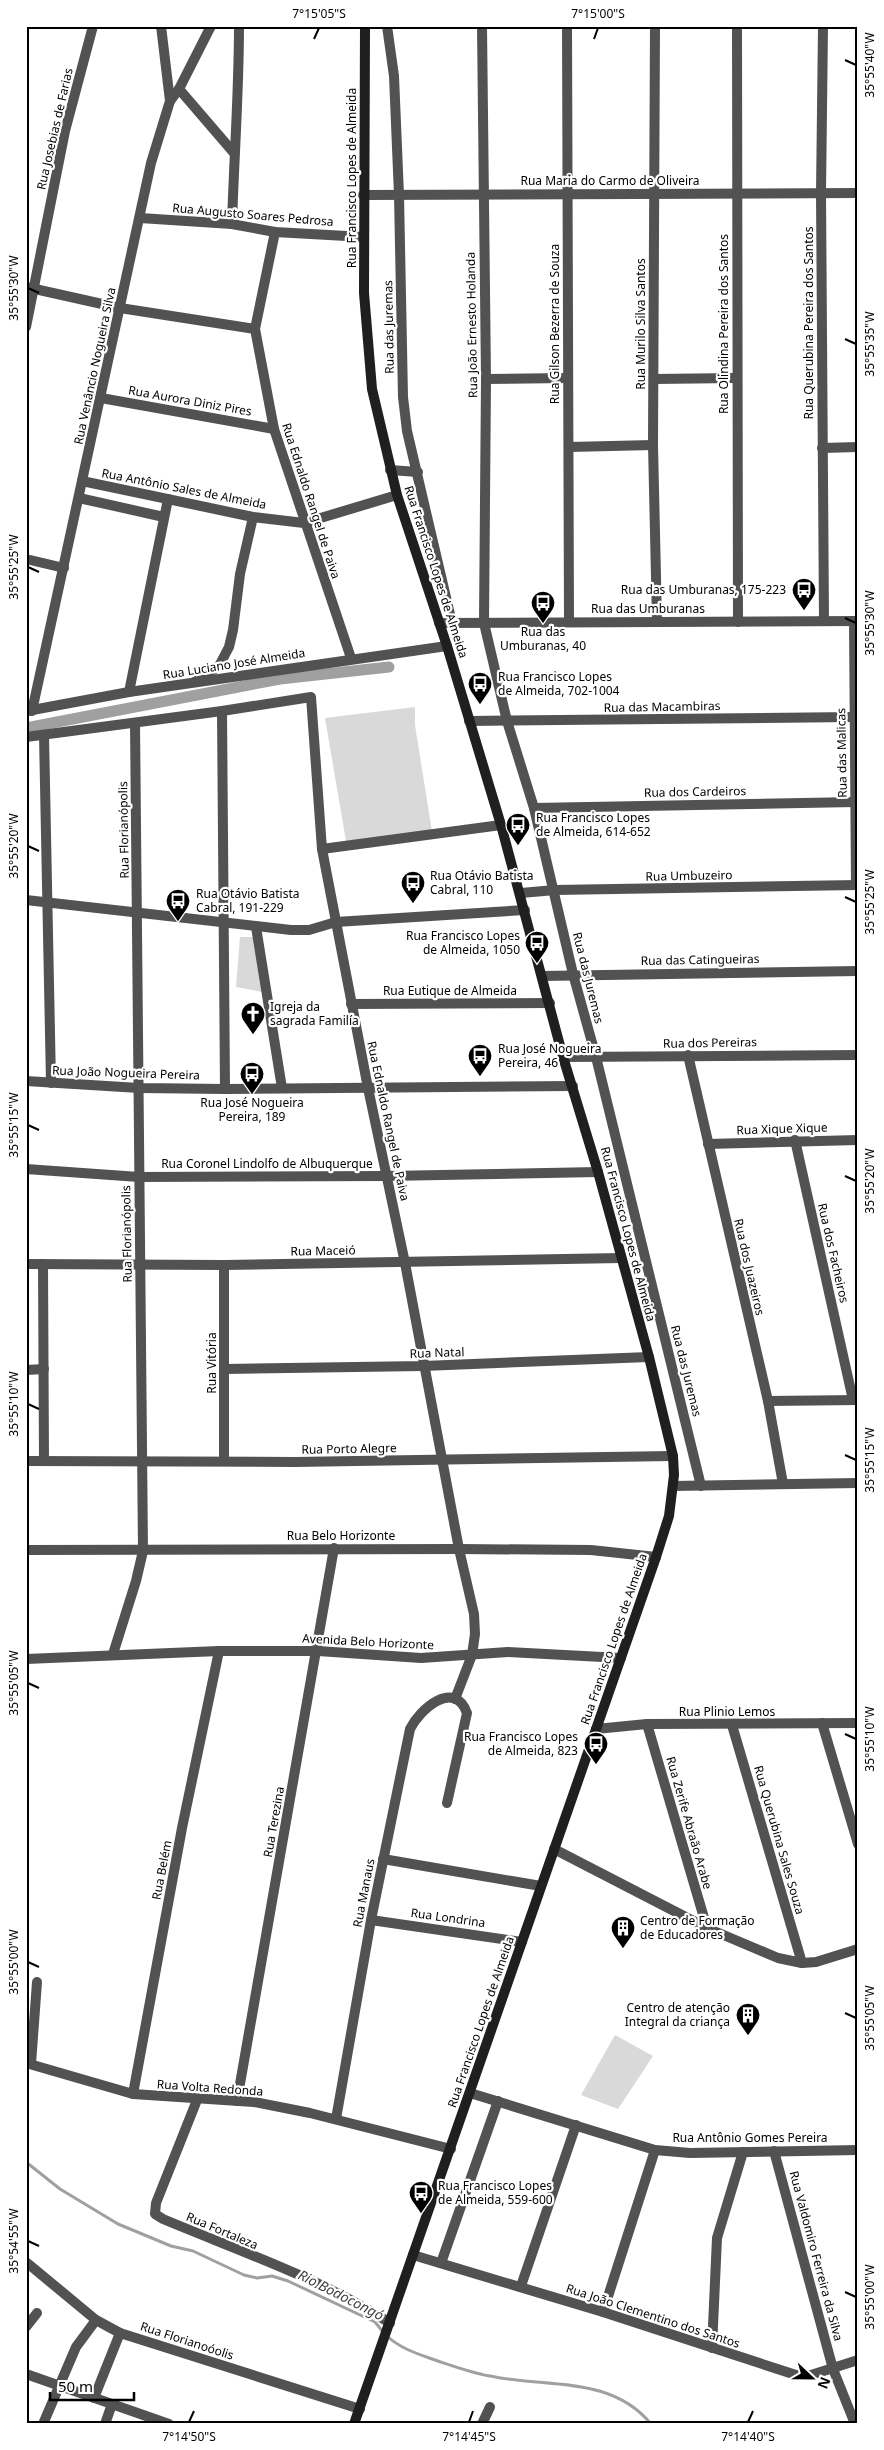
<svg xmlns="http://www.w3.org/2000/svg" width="884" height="2450" viewBox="0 0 884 2450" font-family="'Noto Sans',sans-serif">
<rect width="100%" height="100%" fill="#fff"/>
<g fill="#d9d9d9">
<polygon points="415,707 415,725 432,832 346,841 325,718"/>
<polygon points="240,937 255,937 262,992 236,987"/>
<polygon points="615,2035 653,2056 618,2109 581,2095"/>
</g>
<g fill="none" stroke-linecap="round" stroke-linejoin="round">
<g stroke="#a0a0a0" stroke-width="3">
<polyline points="26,2162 60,2189 118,2224 171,2246 193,2251 244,2275 257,2278 272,2276 288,2281 375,2322 383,2332"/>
<path d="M387 2336C401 2349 418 2354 435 2360 453 2366 472 2373 490 2376 546 2388 611 2375 651 2424"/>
</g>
<polyline stroke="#a0a0a0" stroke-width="11" points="26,728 280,679 389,667"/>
<g stroke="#525252" stroke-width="10">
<polyline points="387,26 394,76 399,195 403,397 407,431 452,623"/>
<polyline points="482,26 486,379 484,623 507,721 534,808 573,974 596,1057 701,1486"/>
<polyline points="567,26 569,622"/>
<polyline points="655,26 653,445 657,621"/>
<polyline points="737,26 738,622"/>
<polyline points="823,26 821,193 824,621"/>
<polyline points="179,89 234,153"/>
<polyline points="170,101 179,89 211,26"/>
<polyline points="363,195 858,193"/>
<polyline points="140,218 232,224 275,232 364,237"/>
<path d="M232 224C234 158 239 92 239 26"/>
<polyline points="275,232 255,329 274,429 351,658"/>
<polyline points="26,287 120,308 255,329"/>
<polyline points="26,327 65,131 93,26"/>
<polyline points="486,379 567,378"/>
<polyline points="654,379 736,378"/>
<polyline points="101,398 274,429"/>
<polyline points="569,447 653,445"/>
<polyline points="822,448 858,447"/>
<polyline points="390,470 418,472"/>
<polyline points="82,481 253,517 304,523 397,495"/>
<polyline points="79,498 164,517"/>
<polyline points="26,559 64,568"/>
<polyline points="854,621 856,885"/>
<polyline points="196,681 219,666 229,647 233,630 240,574 253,517"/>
<polyline points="129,692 168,499"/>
<polyline points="27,711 129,692 447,646"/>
<polyline points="32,711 151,163 170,101 161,26"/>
<polyline points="222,711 225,1089"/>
<polyline points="469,721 854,717"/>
<polyline points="44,735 51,1083"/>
<polyline points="26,737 222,711 311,697 322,849 368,1088 405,1263 459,1549 474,1614 475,1634 472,1655 455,1699"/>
<polyline points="534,808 856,802"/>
<polyline points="322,849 501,825"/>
<polyline points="521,893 555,890 858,885"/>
<polyline points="256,927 282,1088"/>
<polyline points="542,976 858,971"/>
<polyline points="351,1004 550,1003"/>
<polyline points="688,1055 768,1401 783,1484"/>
<polyline points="563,1057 858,1055"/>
<polyline points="26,1081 139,1088 225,1089 573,1086"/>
<polyline points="795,1140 853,1400"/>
<polyline points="708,1144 858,1140"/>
<polyline points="26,1169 139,1177 387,1176 598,1172"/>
<polyline points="26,1264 224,1265 621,1258"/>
<polyline points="43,1264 44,1461"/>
<polyline points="225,1369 423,1366 649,1357"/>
<polyline points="26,1370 44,1369"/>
<polyline points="768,1401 858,1400"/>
<polyline points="26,1461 295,1462 673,1456"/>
<polyline points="224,1461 224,1265"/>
<polyline points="673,1486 858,1483"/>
<polyline points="26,1550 459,1549 591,1550 656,1557"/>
<polyline points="113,1654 136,1581 143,1551 135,723"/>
<polyline points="26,1659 219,1651 318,1651 421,1658 508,1652 621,1658"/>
<polyline points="822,1723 858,1844"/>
<polyline points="647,1724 707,1928"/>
<polyline points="732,1725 802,1963"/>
<polyline points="554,1849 707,1928 778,1958 802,1963 816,1962 858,1949"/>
<polyline points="383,1859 541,1886"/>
<polyline points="371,1920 522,1942"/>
<polyline points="26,2063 133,2094 254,2102 310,2113 451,2149"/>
<polyline points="31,2064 37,1982"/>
<polyline points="470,2093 655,2150 690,2153 858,2150"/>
<polyline points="133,2094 182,1828 219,1651"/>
<path d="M197 2100 156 2203 155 2214 163 2219C239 2251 320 2278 390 2323"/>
<polyline points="237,2101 334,1548"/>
<path d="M336 2119 371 1920 410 1729C420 1709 454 1679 467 1713L447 1803"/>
<polyline points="774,2151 833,2369 855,2424"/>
<polyline points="413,2255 603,2312 796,2375 811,2375 858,2360"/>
<polyline points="26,2262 96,2320 120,2333 360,2409"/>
<polyline points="441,2263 498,2101"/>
<polyline points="521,2286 576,2125"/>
<polyline points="603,2312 655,2150"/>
<polyline points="26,2327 37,2313"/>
<polyline points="712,2348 717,2238 743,2152"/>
<polyline points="26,2374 169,2424"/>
<polyline points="94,2398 120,2333"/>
<polyline points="43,2424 76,2347 96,2320"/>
<polyline points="105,2424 112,2404"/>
<polyline points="482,2424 490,2407"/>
</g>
<g stroke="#525252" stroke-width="10">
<polyline points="439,623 858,621"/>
<polyline points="26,900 291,930 309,930 336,922 525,910"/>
<polyline points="596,1729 647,1724 858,1723"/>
</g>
<polyline stroke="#1f1f1f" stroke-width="10" points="354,2424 656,1557 669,1516 674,1475 673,1456 649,1357 598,1172 563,1057 501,825 447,646 397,495 372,389 364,293 365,26"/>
</g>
<path fill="none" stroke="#000" stroke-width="2" d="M314 39 319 28M594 39 598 28M845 60 856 65M28 288 39 293M845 339 856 344M28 567 39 572M845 618 856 623M28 846 39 851M845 897 856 902M28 1125 39 1130M845 1176 856 1181M28 1404 39 1409M845 1455 856 1460M28 1683 39 1688M845 1734 856 1739M28 1962 39 1967M845 2013 856 2018M28 2241 39 2246M845 2292 856 2297M189 2422 194 2411M469 2422 473 2411M748 2422 753 2411"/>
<defs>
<symbol id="bus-pin" viewBox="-11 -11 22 30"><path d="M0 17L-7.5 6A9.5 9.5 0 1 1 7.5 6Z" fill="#000" stroke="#fff"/><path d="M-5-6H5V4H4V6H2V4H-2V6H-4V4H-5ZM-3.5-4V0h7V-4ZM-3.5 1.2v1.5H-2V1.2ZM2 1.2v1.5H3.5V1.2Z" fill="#fff"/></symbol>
<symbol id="church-pin" viewBox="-11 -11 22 30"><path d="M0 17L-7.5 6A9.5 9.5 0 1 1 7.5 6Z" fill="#000" stroke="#fff"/><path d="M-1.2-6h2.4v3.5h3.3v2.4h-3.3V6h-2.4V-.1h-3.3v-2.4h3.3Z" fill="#fff"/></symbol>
<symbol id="building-pin" viewBox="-11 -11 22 30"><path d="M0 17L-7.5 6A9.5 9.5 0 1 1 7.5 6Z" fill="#000" stroke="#fff"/><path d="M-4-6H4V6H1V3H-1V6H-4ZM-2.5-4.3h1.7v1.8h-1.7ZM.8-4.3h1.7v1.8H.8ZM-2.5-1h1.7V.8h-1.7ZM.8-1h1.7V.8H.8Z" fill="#fff"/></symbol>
</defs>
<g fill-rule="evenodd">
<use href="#bus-pin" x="790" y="576" width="28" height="38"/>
<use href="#bus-pin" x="529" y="589" width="28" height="38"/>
<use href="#bus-pin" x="466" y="670" width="28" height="38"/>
<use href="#bus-pin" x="504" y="811" width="28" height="38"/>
<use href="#bus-pin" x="399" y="869" width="28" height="38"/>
<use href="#bus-pin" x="164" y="887" width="28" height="38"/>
<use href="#bus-pin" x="523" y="929" width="28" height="38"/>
<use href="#church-pin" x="239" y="1000" width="28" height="38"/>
<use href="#bus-pin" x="466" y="1042" width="28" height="38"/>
<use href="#bus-pin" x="238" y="1060" width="28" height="38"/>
<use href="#bus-pin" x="582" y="1730" width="28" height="38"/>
<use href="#building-pin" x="609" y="1914" width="28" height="38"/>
<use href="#building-pin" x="734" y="2001" width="28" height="38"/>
<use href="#bus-pin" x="407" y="2179" width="28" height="38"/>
</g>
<g text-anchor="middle" stroke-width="4.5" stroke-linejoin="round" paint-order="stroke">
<g font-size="12" fill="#000" stroke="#fff">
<text transform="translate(55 129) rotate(-77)" y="4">Rua Josebias de Farias</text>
<text transform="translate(352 178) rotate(-90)" y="4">Rua Francisco Lopes de Almeida</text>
<text x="610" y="185">Rua Maria do Carmo de Oliveira</text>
<text transform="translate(253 215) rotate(5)" y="4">Rua Augusto Soares Pedrosa</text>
<text transform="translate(809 323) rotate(-90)" y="4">Rua Querubina Pereira dos Santos</text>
<text transform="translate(555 324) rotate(-90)" y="4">Rua Gilson Bezerra de Souza</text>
<text transform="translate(641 324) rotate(-90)" y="4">Rua Murilo Silva Santos</text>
<text transform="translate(724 324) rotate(-90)" y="4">Rua Olindina Pereira dos Santos</text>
<text transform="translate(472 325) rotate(-91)" y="4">Rua João Ernesto Holanda</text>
<text transform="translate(389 327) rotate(-91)" y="4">Rua das Juremas</text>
<text transform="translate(95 366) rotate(-78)" y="4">Rua Venâncio Nogueira Silva</text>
<text transform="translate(190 401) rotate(10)" y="4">Rua Aurora Diniz Pires</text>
<text transform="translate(184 489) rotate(11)" y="4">Rua Antônio Sales de Almeida</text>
<text transform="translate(311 501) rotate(72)" y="4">Rua Ednaldo Rangel de Paiva</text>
<text transform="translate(436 572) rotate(72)" y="4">Rua Francisco Lopes de Almeida</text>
<text x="648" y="613">Rua das Umburanas</text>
<text transform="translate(234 664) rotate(-9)" y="4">Rua Luciano José Almeida</text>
<text transform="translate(662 707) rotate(-1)" y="4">Rua das Macambiras</text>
<text transform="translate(842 753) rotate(-91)" y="4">Rua das Malicas</text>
<text transform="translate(695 792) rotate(-1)" y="4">Rua dos Cardeiros</text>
<text transform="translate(124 830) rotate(-91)" y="4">Rua Florianópolis</text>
<text transform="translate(689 876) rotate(-1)" y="4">Rua Umbuzeiro</text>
<text transform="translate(700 960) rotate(-1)" y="4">Rua das Catingueiras</text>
<text transform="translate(588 978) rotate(76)" y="4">Rua das Juremas</text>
<text x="450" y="995">Rua Eutique de Almeida</text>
<text transform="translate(710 1043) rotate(-1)" y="4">Rua dos Pereiras</text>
<text transform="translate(126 1073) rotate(2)" y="4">Rua João Nogueira Pereira</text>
<text transform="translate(388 1121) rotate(78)" y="4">Rua Ednaldo Rangel de Paiva</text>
<text transform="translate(782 1129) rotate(-2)" y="4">Rua Xique Xique</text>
<text x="267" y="1168">Rua Coronel Lindolfo de Albuquerque</text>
<text transform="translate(127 1234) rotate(-91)" y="4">Rua Florianópolis</text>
<text transform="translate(628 1234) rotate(75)" y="4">Rua Francisco Lopes de Almeida</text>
<text transform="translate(323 1251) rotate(-1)" y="4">Rua Maceió</text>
<text transform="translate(833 1253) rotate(77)" y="4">Rua dos Facheiros</text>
<text transform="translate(749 1267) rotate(77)" y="4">Rua dos Juazeiros</text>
<text transform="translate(437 1353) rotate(-2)" y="4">Rua Natal</text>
<text transform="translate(212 1363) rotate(-90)" y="4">Rua Vitória</text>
<text transform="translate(686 1371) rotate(76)" y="4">Rua das Juremas</text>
<text transform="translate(349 1449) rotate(-1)" y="4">Rua Porto Alegre</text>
<text x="341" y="1540">Rua Belo Horizonte</text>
<text transform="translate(614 1639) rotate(-71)" y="4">Rua Francisco Lopes de Almeida</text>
<text transform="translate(368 1642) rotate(3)" y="4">Avenida Belo Horizonte</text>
<text x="727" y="1716">Rua Plinio Lemos</text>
<text transform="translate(274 1822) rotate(-80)" y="4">Rua Terezina</text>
<text transform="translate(689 1823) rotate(74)" y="4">Rua Zerife Abraão Arabe</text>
<text transform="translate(779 1840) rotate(74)" y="4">Rua Querubina Sales Souza</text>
<text transform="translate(162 1870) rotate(-79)" y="4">Rua Belém</text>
<text transform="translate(364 1893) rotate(-79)" y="4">Rua Manaus</text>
<text transform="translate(448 1918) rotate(8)" y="4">Rua Londrina</text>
<text transform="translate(481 2022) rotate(-71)" y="4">Rua Francisco Lopes de Almeida</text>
<text transform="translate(210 2088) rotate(4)" y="4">Rua Volta Redonda</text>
<text x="750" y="2142">Rua Antônio Gomes Pereira</text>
<text transform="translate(222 2231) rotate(23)" y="4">Rua Fortaleza</text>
<text transform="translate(816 2256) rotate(75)" y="4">Rua Valdomiro Ferreira da Silva</text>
<text transform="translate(653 2316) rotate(18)" y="4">Rua João Clementino dos Santos</text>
<text transform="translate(187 2341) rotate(18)" y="4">Rua Florianoóolis</text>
</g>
<g font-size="12" fill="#000" stroke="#fff" text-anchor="start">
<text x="786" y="594" text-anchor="end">Rua das Umburanas, 175-223</text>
<text x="543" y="636" text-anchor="middle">Rua das<tspan x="543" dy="14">Umburanas, 40</tspan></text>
<text x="498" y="681">Rua Francisco Lopes<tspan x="498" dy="14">de Almeida, 702-1004</tspan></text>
<text x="536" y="822">Rua Francisco Lopes<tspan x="536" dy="14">de Almeida, 614-652</tspan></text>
<text x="430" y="880">Rua Otávio Batista<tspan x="430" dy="14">Cabral, 110</tspan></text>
<text x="196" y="898">Rua Otávio Batista<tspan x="196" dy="14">Cabral, 191-229</tspan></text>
<text x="520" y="940" text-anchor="end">Rua Francisco Lopes<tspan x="520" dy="14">de Almeida, 1050</tspan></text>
<text x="270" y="1011">Igreja da<tspan x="270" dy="14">sagrada Familía</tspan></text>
<text x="498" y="1053">Rua José Nogueira<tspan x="498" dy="14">Pereira, 46</tspan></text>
<text x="252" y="1107" text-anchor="middle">Rua José Nogueira<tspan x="252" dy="14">Pereira, 189</tspan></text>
<text x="578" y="1741" text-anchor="end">Rua Francisco Lopes<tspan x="578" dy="14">de Almeida, 823</tspan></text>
<text x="640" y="1925">Centro de Formação<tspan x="640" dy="14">de Educadores</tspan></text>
<text x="730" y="2012" text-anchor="end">Centro de atenção<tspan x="730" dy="14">Integral da criança</tspan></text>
<text x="438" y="2190">Rua Francisco Lopes<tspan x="438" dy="14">de Almeida, 559-600</tspan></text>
</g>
<g font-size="14" font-style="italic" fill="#414141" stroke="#fff">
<text transform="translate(341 2295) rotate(27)" y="5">Rio Bodocongó</text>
</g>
</g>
<rect width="884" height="2450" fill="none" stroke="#ffffff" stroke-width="55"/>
<g transform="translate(812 2378) rotate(112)" stroke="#ffffff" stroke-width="4" paint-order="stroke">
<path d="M0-4L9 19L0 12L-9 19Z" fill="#000000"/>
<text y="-8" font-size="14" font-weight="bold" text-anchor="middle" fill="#000000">N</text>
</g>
<path d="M50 2392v8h84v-8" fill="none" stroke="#000000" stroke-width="2.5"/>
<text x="58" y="2392" font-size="15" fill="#000000" stroke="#ffffff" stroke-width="4" paint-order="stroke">50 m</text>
<rect x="28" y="28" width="828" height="2394" fill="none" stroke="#000" stroke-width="2"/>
<g font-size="12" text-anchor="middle" fill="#000">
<text x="319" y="18">7°15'05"S</text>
<text x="598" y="18">7°15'00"S</text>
<text transform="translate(870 65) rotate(-90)" y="4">35°55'40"W</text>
<text transform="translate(14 288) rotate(-90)" y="4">35°55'30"W</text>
<text transform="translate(870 344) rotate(-90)" y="4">35°55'35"W</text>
<text transform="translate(14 567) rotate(-90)" y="4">35°55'25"W</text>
<text transform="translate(870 623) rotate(-90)" y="4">35°55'30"W</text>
<text transform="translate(14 846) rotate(-90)" y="4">35°55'20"W</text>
<text transform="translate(870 902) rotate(-90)" y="4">35°55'25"W</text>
<text transform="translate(14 1125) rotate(-90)" y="4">35°55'15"W</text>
<text transform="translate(870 1181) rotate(-90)" y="4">35°55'20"W</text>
<text transform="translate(14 1404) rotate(-90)" y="4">35°55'10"W</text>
<text transform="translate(870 1460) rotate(-90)" y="4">35°55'15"W</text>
<text transform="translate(14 1683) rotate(-90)" y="4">35°55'05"W</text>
<text transform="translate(870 1739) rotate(-90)" y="4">35°55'10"W</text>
<text transform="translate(14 1962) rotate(-90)" y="4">35°55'00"W</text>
<text transform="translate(870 2018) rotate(-90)" y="4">35°55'05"W</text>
<text transform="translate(14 2241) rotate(-90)" y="4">35°54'55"W</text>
<text transform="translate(870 2297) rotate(-90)" y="4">35°55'00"W</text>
<text x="189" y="2441">7°14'50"S</text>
<text x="469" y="2441">7°14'45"S</text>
<text x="748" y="2441">7°14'40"S</text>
</g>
</svg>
